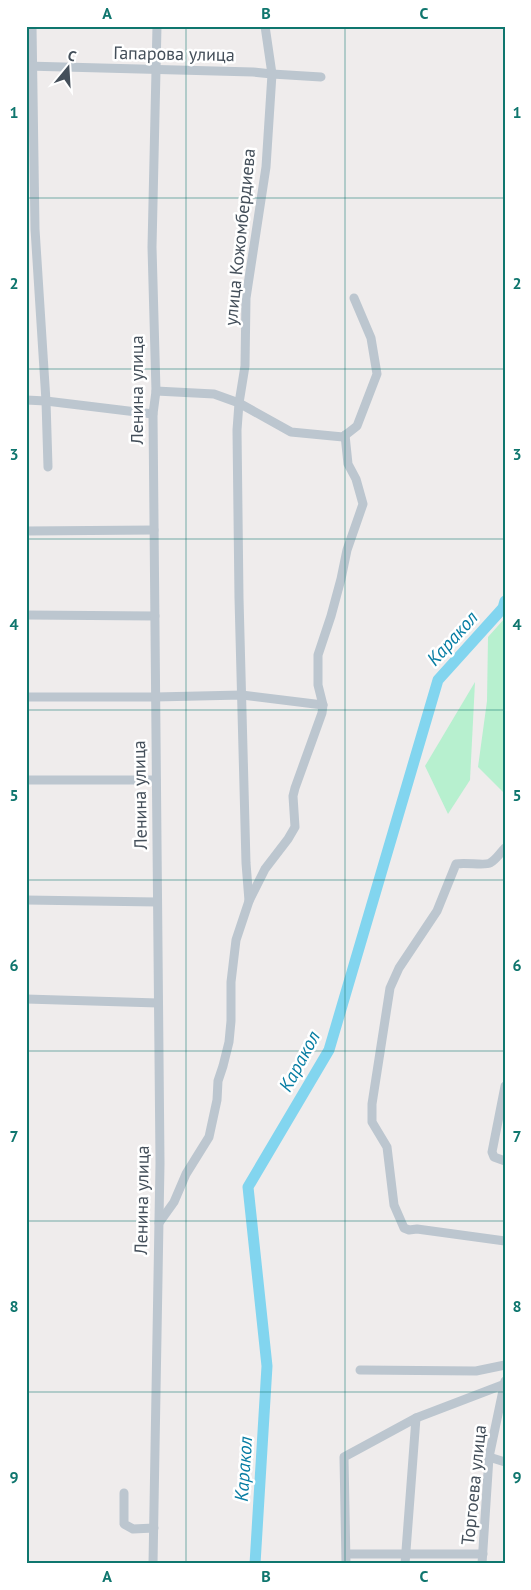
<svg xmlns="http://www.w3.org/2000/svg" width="531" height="1590" viewBox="0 0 531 1590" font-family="'PT Sans',sans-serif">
<rect width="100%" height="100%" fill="#efecec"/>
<g fill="#b7f0cf">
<polygon points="505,618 505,794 478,767 487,701 488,637"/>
<polygon points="475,682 470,780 448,814 425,766"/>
</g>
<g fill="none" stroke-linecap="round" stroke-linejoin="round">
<polyline stroke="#82d5ef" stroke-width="11" points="255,1564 267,1366 248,1187 329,1050 438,680 503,608 505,601"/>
<g stroke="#bcc6cf" stroke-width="9">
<polyline points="32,26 35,229 46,401 48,467"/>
<polyline points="26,66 253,72 272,74 321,77"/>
<polyline points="156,391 214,394 239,403 291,432 343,437 357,426 377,374 371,338 354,298"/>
<polyline points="26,400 46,401 153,414"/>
<polyline points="26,531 154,530"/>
<polyline points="26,615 155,616"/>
<polyline points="26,697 155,697 242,695 323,705"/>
<polyline points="26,780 156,780"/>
<path d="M505 848C500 853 496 860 490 863 485 866 465 862 456 864L437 911 399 968 390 988 372 1104V1122L387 1147 394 1205 404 1228 409 1230 417 1229 505 1241"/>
<polyline points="26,900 157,902"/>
<polyline points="249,901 246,863 239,598 237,430 239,403 245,366 246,298 266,167 272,74 265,26"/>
<polyline points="26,999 158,1003"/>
<polyline points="505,1086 492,1152 494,1157 505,1161"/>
<polyline points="159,1223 174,1202 186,1174 209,1137 217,1100 218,1081 223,1066 229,1042 231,1021 231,982 236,940 249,901 265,869 288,839 295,827 293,796 295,788 322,713 323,705 318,685 318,655 331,616 341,579 347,550 363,504 356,479 348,464 345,435"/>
<polyline points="360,1370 476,1371 505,1365"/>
<polyline points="489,1457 505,1462"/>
<polyline points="124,1493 124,1524 133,1529 154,1528"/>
<polyline points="347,1554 483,1554"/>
<polyline points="153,1564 160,1163 153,414 156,391 152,247 157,26"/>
<polyline points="346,1564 344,1457 416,1418 505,1384"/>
<polyline points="405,1564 416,1418"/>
<polyline points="482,1564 489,1457 505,1381"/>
</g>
</g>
<path fill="none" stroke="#0f766e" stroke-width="1" stroke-opacity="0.55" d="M186 26V1564M345 26V1564M26 198H505M26 369H505M26 539H505M26 710H505M26 880H505M26 1051H505M26 1221H505M26 1392H505"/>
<g text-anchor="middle" stroke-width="5" stroke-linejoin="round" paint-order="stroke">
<g font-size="18" fill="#444f5a" stroke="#fff">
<text transform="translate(174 54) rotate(1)" y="6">Гапарова улица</text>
<text transform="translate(240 237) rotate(-84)" y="6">улица Кожомбердиева</text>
<text transform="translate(137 390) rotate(-90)" y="6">Ленина улица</text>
<text transform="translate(140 795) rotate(-91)" y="6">Ленина улица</text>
<text transform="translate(142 1200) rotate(-89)" y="6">Ленина улица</text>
<text transform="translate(474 1485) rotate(-84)" y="6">Торгоева улица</text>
</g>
<g font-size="19" font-style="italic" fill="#077da3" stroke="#fff">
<text transform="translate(452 638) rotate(-48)" y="7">Каракол</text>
<text transform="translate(299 1061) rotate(-62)" y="7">Каракол</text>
<text transform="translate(243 1469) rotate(-86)" y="7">Каракол</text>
</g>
</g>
<rect width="531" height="1590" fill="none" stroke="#ffffff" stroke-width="55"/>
<g transform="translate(68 68) rotate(18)" stroke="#ffffff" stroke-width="4" paint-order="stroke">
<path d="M0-4L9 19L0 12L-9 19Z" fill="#444f5a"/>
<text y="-8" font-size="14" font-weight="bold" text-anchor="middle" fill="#444f5a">С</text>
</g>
<rect x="28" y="28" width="476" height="1534" fill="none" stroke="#0f766e" stroke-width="2"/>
<g font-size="16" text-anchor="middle" font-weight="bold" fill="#0f766e">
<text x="107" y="19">A</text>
<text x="266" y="19">B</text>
<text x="424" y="19">C</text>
<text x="14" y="118">1</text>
<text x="517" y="118">1</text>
<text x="14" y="289">2</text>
<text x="517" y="289">2</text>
<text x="14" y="460">3</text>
<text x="517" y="460">3</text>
<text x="14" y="630">4</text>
<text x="517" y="630">4</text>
<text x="14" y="801">5</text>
<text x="517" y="801">5</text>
<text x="14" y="971">6</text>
<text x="517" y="971">6</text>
<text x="14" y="1142">7</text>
<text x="517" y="1142">7</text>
<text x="14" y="1312">8</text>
<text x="517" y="1312">8</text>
<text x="14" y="1483">9</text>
<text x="517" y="1483">9</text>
<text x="107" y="1582">A</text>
<text x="266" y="1582">B</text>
<text x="424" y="1582">C</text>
</g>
</svg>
